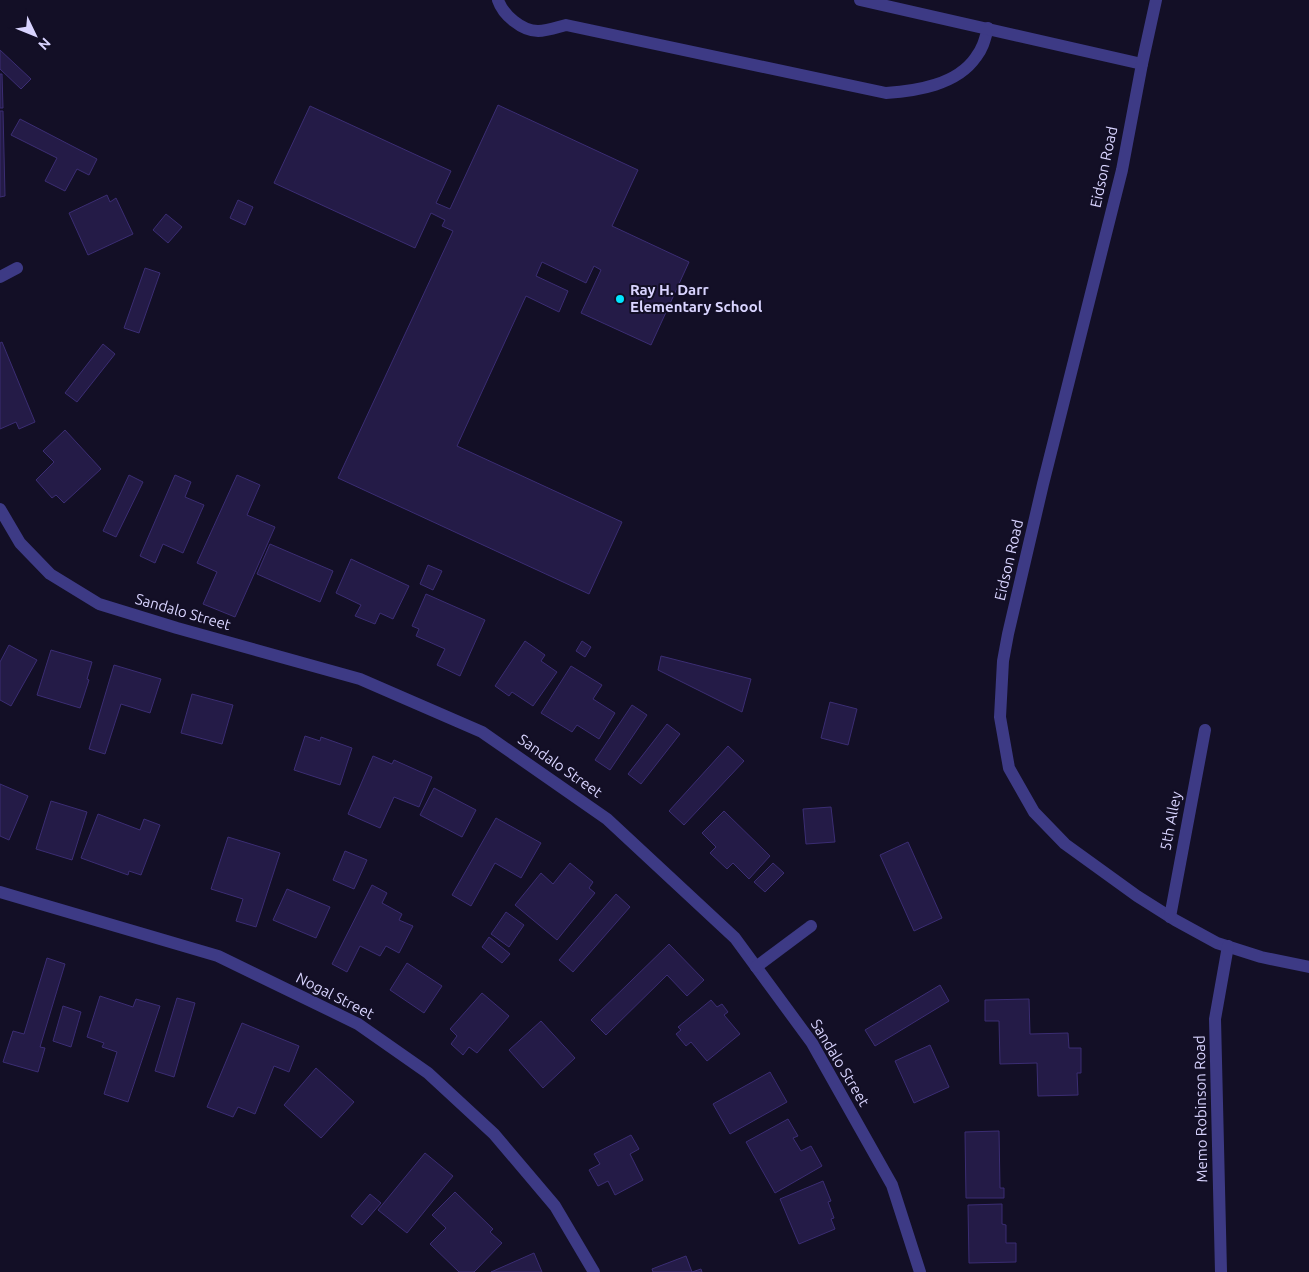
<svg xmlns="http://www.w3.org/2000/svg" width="1309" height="1272" viewBox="0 0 1309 1272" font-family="Ubuntu,sans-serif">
<rect width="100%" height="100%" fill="#130f26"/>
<g fill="#241b47" stroke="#3b2d73">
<polygon points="0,50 31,79 21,89 0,69"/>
<polygon points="0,74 2,74 3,108 0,108"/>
<polygon points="498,105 638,170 612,226 689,262 651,345 581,313 601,270 594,266 586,283 542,262 536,276 568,291 559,312 526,296 457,446 622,522 589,594 338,478 453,231 442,226 445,220 431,213 415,248 274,183 310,106 451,171 436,203 450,209"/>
<polygon points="0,111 3,111 5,196 0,197"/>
<polygon points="20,119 97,159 89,175 77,169 65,191 45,181 57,158 11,135"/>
<polygon points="107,195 110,202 116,198 133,234 88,255 69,213"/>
<polygon points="238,200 253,207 245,225 230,218"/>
<polygon points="166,214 182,227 168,243 153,230"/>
<polygon points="145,268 160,273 139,333 124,328"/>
<polygon points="2,342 35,422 19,429 16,422 0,429 0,343"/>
<polygon points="103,344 115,354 77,402 65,393"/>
<polygon points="65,430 101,469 64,503 56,495 52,498 36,480 54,462 43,451"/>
<polygon points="129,475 143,482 116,537 103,531"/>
<polygon points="175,475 191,482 185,497 204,505 183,553 163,544 155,563 140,556"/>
<polygon points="237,475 260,485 247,515 275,527 235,617 203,604 217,572 197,563"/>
<polygon points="270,544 333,571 320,602 257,574"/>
<polygon points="351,559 409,586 393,619 380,613 375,624 355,616 361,605 336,593"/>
<polygon points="428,565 442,571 433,590 420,584"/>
<polygon points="426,594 485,620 460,676 437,665 445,649 416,636 419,629 412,626"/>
<polygon points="525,641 545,655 541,661 557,672 533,706 512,692 509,696 495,686"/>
<polygon points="582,641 591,647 585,657 576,651"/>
<polygon points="9,645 37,660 11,706 0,700 0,662"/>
<polygon points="51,650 92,662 87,679 89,680 80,708 37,695"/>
<polygon points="661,656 751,679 742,712 658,670"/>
<polygon points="114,665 161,679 150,713 121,704 105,754 89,749"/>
<polygon points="571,666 602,685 593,699 615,713 599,739 577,725 572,732 541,713"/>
<polygon points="192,694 233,705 222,744 181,733"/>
<polygon points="830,702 857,709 848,745 821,738"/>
<polygon points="632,705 647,715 610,770 595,760"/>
<polygon points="667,724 680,734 641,784 628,774"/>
<polygon points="305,736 320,741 321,737 352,748 340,785 294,770"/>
<polygon points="728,746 744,761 684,825 669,811"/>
<polygon points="373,756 392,764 394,760 432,777 419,807 394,797 380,828 348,814"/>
<polygon points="0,784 28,796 9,840 0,836"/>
<polygon points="434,788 476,810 462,837 420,815"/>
<polygon points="51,801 87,812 72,860 36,849"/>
<polygon points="831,807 835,842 806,844 803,809"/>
<polygon points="724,811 770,856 749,879 733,863 727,869 710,853 716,847 702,833"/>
<polygon points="98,814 140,830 144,819 160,825 141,875 129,871 128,875 81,858"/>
<polygon points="496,818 541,843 521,878 495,863 471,906 452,895"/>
<polygon points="228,837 280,853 256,927 236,921 243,899 211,889"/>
<polygon points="908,842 942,918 914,931 880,855"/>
<polygon points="345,851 367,860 354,889 333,880"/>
<polygon points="570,863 593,882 589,888 595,893 557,940 515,905 541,873 553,884"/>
<polygon points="773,863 784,873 765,892 754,882"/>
<polygon points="372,885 387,893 382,903 402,914 399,920 413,926 399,953 386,946 380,956 360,946 347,972 332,964"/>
<polygon points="287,889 330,907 316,938 273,920"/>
<polygon points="616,894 630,907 573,972 559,960"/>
<polygon points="506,912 524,925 509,947 491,934"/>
<polygon points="489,937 510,954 502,963 482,947"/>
<polygon points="669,944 704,980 687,996 667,975 606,1035 591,1020"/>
<polygon points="47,958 65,964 40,1047 45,1048 38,1072 3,1062 13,1031 24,1034"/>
<polygon points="407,963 442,986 424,1013 390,990"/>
<polygon points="940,985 949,1001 875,1046 865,1030"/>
<polygon points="482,993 509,1016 477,1053 469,1047 463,1055 451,1044 457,1036 450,1029"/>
<polygon points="100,996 133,1007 136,999 160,1006 128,1102 104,1094 117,1052 102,1047 104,1043 87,1037"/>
<polygon points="177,998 195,1003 174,1077 155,1071"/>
<polygon points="1029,999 1030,1034 1068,1033 1069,1048 1081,1048 1081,1073 1077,1073 1078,1095 1038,1096 1037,1063 1000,1064 999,1021 985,1021 985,1000"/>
<polygon points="711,1000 717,1007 722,1004 728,1012 724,1015 740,1034 707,1061 691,1042 686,1046 676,1034 681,1030 678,1027"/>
<polygon points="63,1006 81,1012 71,1047 53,1041"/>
<polygon points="541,1021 575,1058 543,1088 509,1050"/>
<polygon points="242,1023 299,1046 289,1072 274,1066 255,1114 238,1107 233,1117 207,1107"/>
<polygon points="930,1045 949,1087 914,1103 895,1061"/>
<polygon points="316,1068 354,1102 321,1138 284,1105"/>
<polygon points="770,1072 787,1102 730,1134 713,1104"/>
<polygon points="788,1119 798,1136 793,1138 801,1151 811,1146 822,1166 775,1193 746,1142"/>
<polygon points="999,1131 1000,1188 1004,1188 1004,1198 966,1198 965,1132"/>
<polygon points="631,1135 639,1149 630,1154 643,1180 615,1195 608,1181 598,1186 589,1170 600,1164 594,1154"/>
<polygon points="425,1153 453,1176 407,1233 378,1210"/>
<polygon points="823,1181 831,1201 828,1202 834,1218 831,1219 835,1229 799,1244 780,1199"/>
<polygon points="455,1192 493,1229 490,1232 502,1243 474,1272 459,1272 430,1244 446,1228 432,1215"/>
<polygon points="370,1194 381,1203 362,1225 351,1216"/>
<polygon points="1002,1204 1002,1224 1006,1225 1006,1243 1016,1243 1016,1262 969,1263 968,1205"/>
<polygon points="534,1253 542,1272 491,1272"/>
<polygon points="686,1256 692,1272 701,1269 702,1272 653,1272 652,1269"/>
</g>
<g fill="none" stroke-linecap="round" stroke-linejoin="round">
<g stroke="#3d3a85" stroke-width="12">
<path d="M498 0C503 15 522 31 538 31 547 31 558 27 566 25L886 93C916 91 957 85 976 57 983 48 985 39 988 28"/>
<polyline points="860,0 1142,64"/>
<polyline points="1156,0 1142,64 1122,170 1043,484 1008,634 1003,661 1000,717 1009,768 1034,812 1065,844 1137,896 1175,920 1217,943 1261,957 1309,967"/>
<polyline points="0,277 17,268"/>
<polyline points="0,509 20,543 50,574 99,604 177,628 360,679 482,732 607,819 735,938 812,1043 892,1185 920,1272"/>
<polyline points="0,892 218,956 358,1024 428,1073 494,1134 555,1206 594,1272"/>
<polyline points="1170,917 1205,730"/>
<polyline points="756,967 811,926"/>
<polyline points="1221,1272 1215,1019 1228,946"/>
</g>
</g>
<circle fill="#00e5ff" stroke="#130f26" stroke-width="2" cx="620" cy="299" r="5"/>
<g text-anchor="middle" stroke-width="4" stroke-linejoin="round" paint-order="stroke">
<g font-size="15" fill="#d9d4ff" stroke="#130f26">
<text transform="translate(1104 167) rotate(-78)" y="5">Eidson Road</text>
<text transform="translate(1009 560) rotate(-77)" y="5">Eidson Road</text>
<text transform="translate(183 612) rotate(16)" y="5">Sandalo Street</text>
<text transform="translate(560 766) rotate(35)" y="5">Sandalo Street</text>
<text transform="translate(1171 821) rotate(-79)" y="5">5th Alley</text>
<text transform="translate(335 996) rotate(27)" y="5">Nogal Street</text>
<text transform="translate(840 1063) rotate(59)" y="5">Sandalo Street</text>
<text transform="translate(1201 1109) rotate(-91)" y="5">Memo Robinson Road</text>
</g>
<g font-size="15" font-weight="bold" fill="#d9d4ff" stroke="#130f26" text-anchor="start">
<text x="630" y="295">Ray H. Darr<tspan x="630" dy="17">Elementary School</tspan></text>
</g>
</g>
<g transform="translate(35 35) rotate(133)" stroke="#130f26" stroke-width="4" paint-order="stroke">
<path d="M0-4L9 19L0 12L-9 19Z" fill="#d9d4ff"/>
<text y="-8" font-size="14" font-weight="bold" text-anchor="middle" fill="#d9d4ff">N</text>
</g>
</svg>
